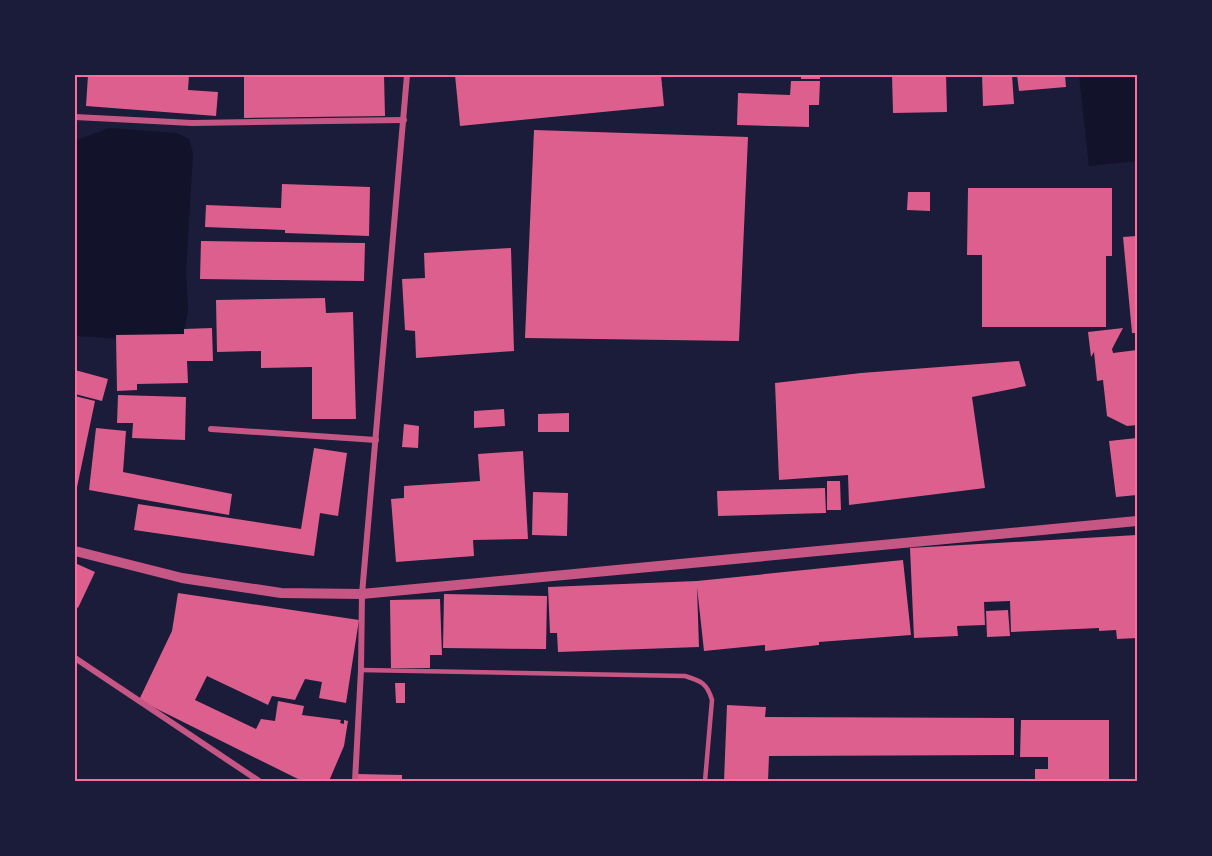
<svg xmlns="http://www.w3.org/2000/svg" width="1212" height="856" viewBox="0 0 1212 856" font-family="'DejaVu Sans',sans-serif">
<rect width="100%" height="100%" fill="#1b1b3a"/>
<g fill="#12122b">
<polygon points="1079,75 1137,75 1137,161 1089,166"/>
<polygon points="109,128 177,133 189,139 193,153 186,271 188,310 183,338 124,339 78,336 75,334 75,147 77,140"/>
</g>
<g fill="#dd5f8e">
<polygon points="88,75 189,75 188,90 218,92 216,116 86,106"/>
<polygon points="244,75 384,75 385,116 244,118"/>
<polygon points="455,75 661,75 664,106 460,126"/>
<rect x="801" y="75" width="19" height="4"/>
<polygon points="892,75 946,75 947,112 893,113"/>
<polygon points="982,75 1012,75 1014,104 983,106"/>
<polygon points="1017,75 1065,75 1066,87 1019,91"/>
<polygon points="791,81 820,81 819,105 809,105 809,127 737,125 738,93 790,95"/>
<polygon points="534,130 748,137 739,341 525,338"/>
<polygon points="282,184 370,187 369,236 285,233 285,230 205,227 206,205 281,208"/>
<polygon points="968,188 1112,188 1112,256 1106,256 1106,327 982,327 982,255 967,255"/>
<polygon points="908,192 930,192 930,211 907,210"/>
<polygon points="1137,236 1137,333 1132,333 1123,237"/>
<polygon points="201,241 365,243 364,281 200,279"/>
<polygon points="511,248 514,351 416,358 415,331 405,330 402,279 425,278 424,253"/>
<polygon points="325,298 326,313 353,312 356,419 312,419 312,367 261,368 261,351 217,352 216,300"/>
<polygon points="212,328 213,361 187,361 188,383 137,384 137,390 117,391 116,335 184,334 184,329"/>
<polygon points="1123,328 1112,349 1113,353 1137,350 1137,425 1127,426 1107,416 1103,380 1097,381 1094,352 1091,357 1088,332"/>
<polygon points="1019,361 1026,386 972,397 985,488 849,505 848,475 779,480 775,383 861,373"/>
<polygon points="75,370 108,379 102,401 75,394"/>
<polygon points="118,395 186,397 185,440 132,438 133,423 117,423"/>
<polygon points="75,396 95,401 76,492 75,492"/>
<polygon points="504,409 505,426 474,428 474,411"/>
<polygon points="569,413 569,432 538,432 538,414"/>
<polygon points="404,424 419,426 418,448 402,447"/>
<polygon points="96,428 126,431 123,472 232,494 229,515 89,490"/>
<polygon points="1137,438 1137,495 1116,497 1109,441"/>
<polygon points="314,448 347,453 338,516 320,513 314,556 134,530 138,504 301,529"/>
<polygon points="523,451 528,539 473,540 474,556 396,562 391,499 404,498 404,486 480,481 478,454"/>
<polygon points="827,481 840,481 841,510 827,510"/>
<polygon points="825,488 826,513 718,516 717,491"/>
<polygon points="533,492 568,493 567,536 532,535"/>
<polygon points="1137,535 1137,638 1117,639 1116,630 1099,631 1099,628 1011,632 1010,601 984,602 985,625 957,626 958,636 914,638 910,548"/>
<polygon points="903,560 911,635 819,642 819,645 765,651 765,645 704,651 697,587 699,647 558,652 557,633 550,633 548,587 697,581"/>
<polygon points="75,563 95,572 78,608 75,606"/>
<polygon points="178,593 359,620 346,703 319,698 322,682 305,679 295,700 272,696 268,705 207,676 195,700 256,729 261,719 275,721 278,701 304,706 302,715 341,720 340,723 344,724 344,720 348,721 344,746 329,781 302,781 139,700 172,631"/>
<polygon points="444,594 547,596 546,649 443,648"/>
<polygon points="440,599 442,655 430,655 430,668 391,668 390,600"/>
<polygon points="1008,610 1010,636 987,637 986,611"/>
<polygon points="395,683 405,683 405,703 396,703"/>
<polygon points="727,705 766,707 765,717 1014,718 1014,755 769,756 768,781 724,781"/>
<polygon points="1021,720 1109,720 1109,781 1035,781 1035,769 1048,769 1048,757 1020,757"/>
<polygon points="357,774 402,775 402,781 357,781"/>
</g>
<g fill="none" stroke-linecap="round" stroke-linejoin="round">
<path stroke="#c65784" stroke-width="4.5" d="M361 670 685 676C701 681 707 683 712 700L705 781"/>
<g stroke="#c65784" stroke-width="6">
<polyline points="75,117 192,123 404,120"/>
<polyline points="211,429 376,440"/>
<polyline points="75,658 259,781"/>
<polyline points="355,781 361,670 362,594 407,75"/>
</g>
<polyline stroke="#c65784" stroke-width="10" points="75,551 182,578 281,593 362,594 1137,521"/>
</g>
<rect width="1212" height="856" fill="none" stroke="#1b1b3a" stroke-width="153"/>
<rect x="76" y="76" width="1060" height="704" fill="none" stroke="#ff6b9d" stroke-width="2"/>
</svg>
